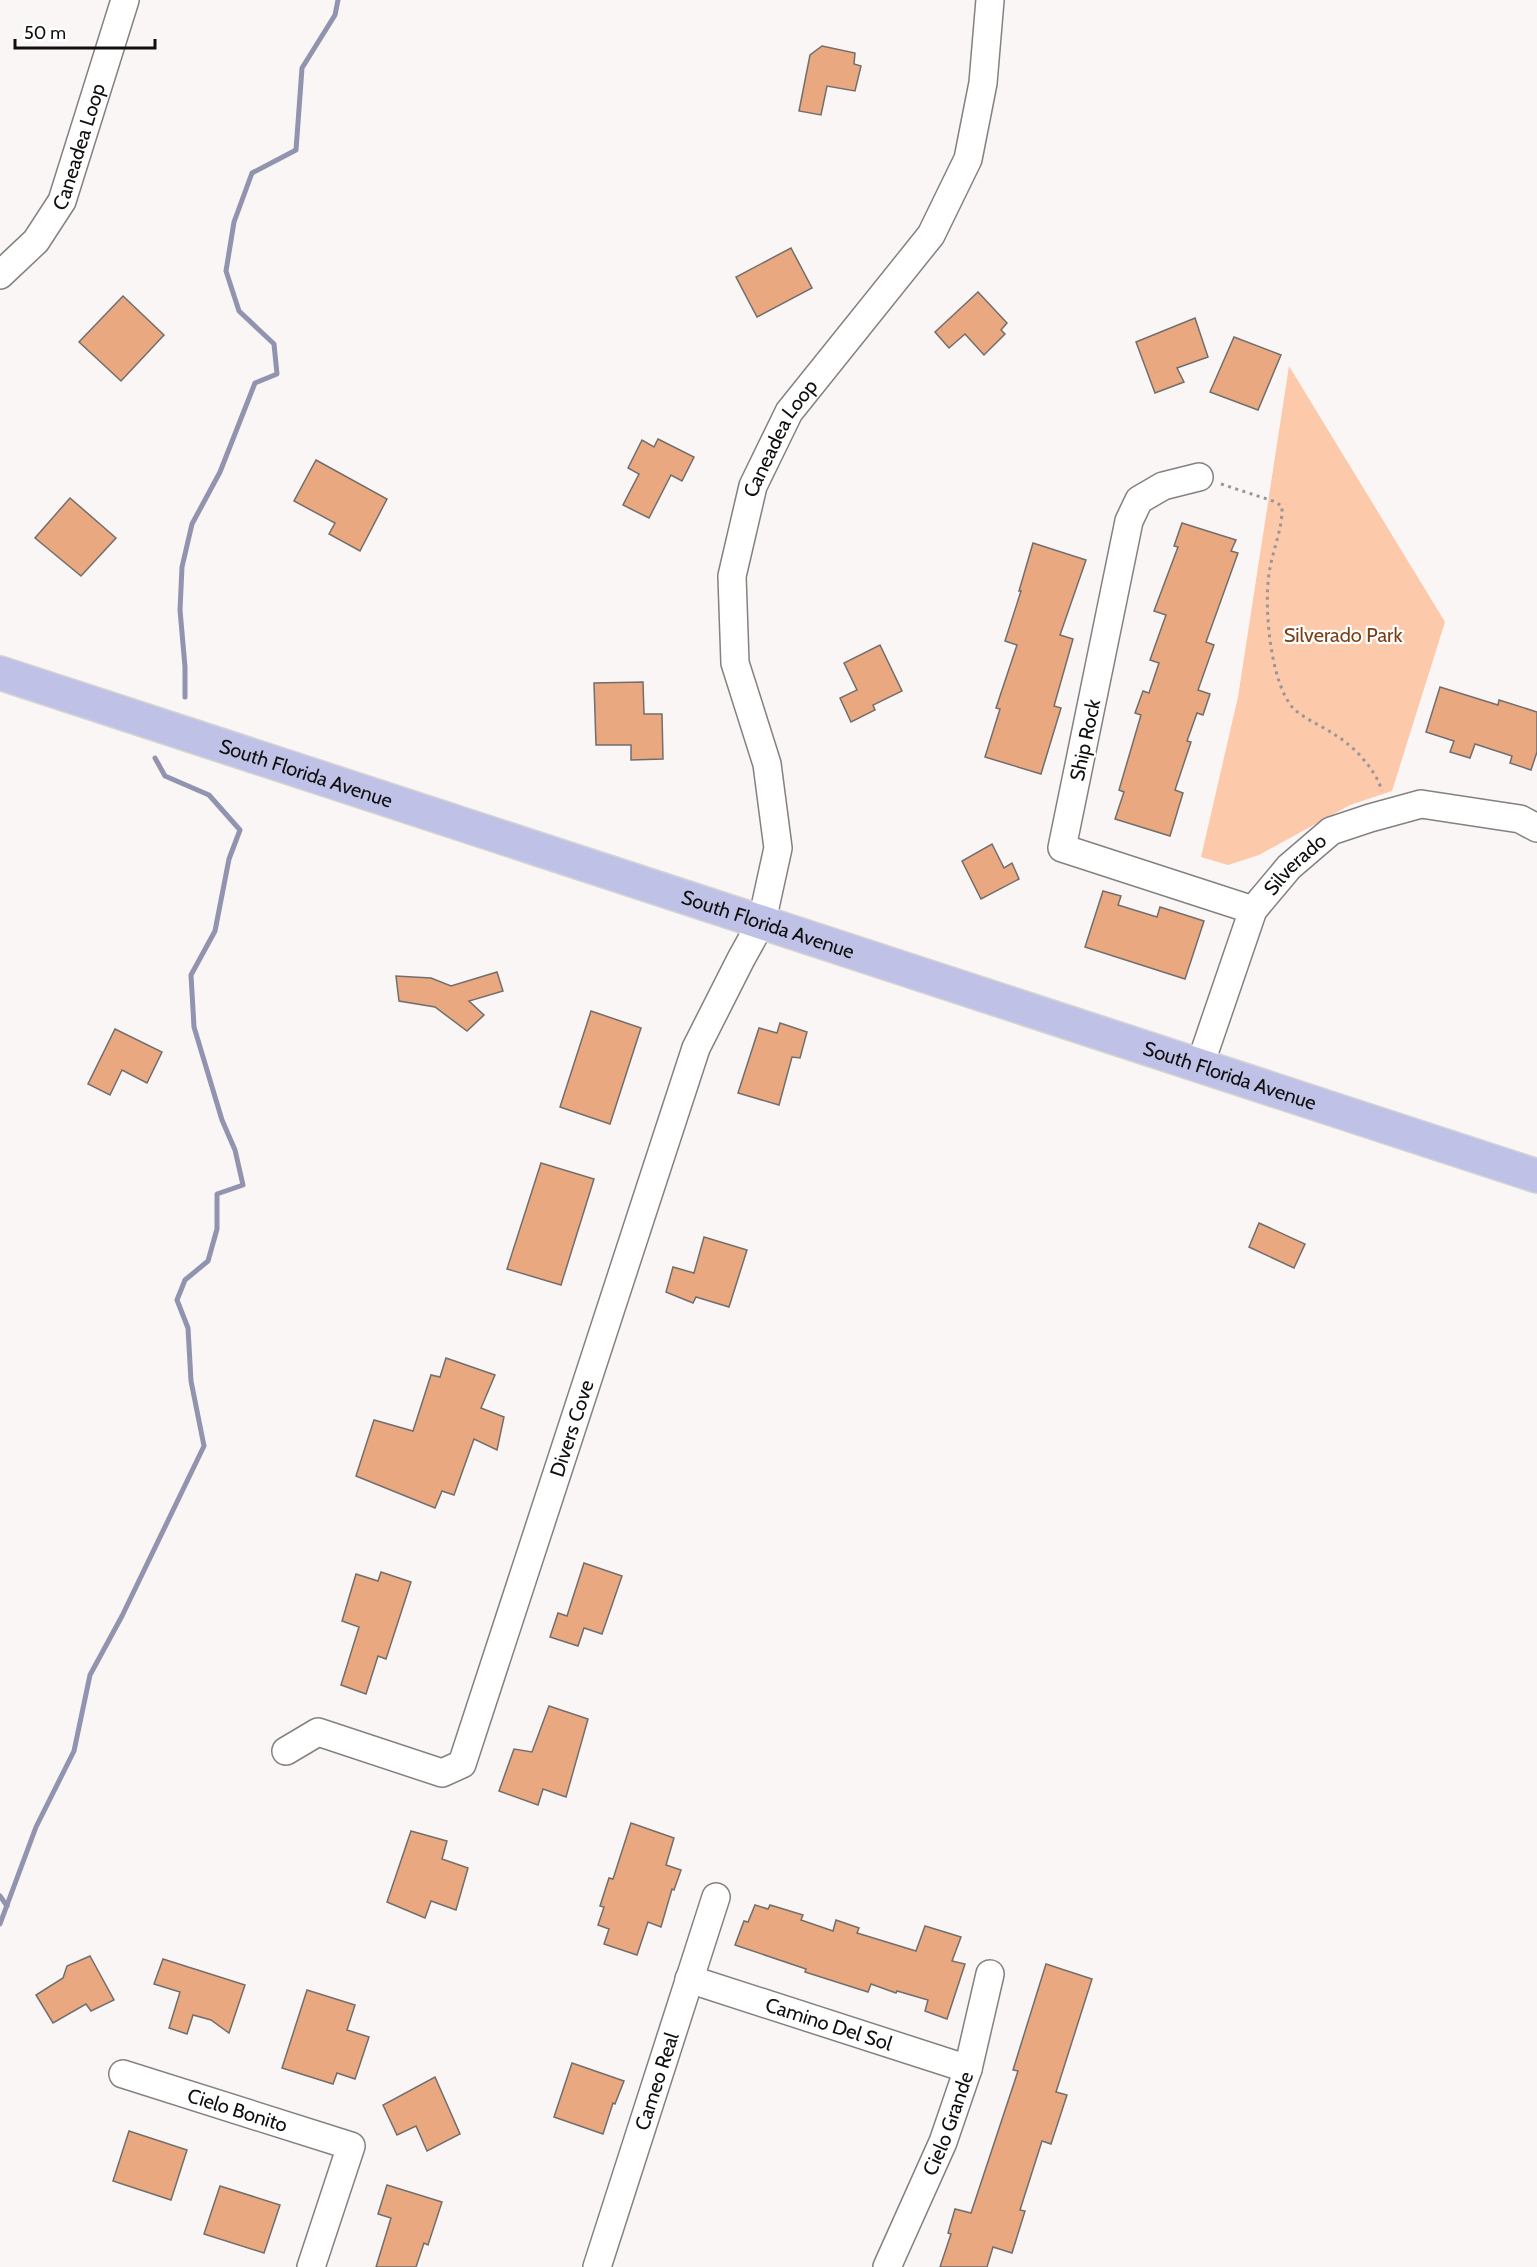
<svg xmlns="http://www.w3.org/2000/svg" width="1537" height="2267" viewBox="0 0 1537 2267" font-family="Cabin,sans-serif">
<rect width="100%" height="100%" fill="#faf6f5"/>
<polygon fill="#fdc9ab" points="1289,366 1445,622 1392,791 1350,805 1259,855 1228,865 1201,857 1238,697"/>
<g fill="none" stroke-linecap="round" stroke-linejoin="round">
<g stroke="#9293af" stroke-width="5">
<polyline points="185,697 185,667 180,610 182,567 192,524 220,472 255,383 277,374 274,344 239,311 226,271 234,222 252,173 296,150 302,68 335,15 338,0"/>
<polyline points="0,1896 7,1906"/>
<polyline points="0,1924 36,1827 74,1751 90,1675 122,1616 204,1446 191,1381 188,1328 177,1300 185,1280 208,1261 217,1229 217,1194 243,1185 235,1150 222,1120 194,1027 191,975 215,931 229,859 240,830 209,795 165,776 155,758"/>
</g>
</g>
<g fill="#eaa881" stroke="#716e6c" stroke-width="1.5">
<polygon points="822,46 855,53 854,64 861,66 855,91 827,86 821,115 799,111 810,55"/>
<polygon points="791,248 812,288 757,317 736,277"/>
<polygon points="978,292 1007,323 1001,330 1005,334 984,355 965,334 949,348 935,332"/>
<polygon points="123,296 164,335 121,381 79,342"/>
<polygon points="1195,318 1208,357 1177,368 1184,382 1155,393 1136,342"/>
<polygon points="1234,337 1281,355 1258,410 1210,392"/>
<polygon points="658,439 694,457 682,481 671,475 649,518 623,505 639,474 628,468 642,440 654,447"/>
<polygon points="316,460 387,499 360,551 329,534 335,523 294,501"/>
<polygon points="70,498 116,538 81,576 35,538"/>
<polygon points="1182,523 1236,540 1231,551 1238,553 1206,642 1214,645 1198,690 1210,694 1203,715 1197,713 1187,741 1191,742 1175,790 1183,793 1170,836 1115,819 1124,792 1119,790 1141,715 1135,713 1143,691 1149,693 1159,663 1150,660 1166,615 1154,611 1178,547 1174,546"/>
<polygon points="1033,543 1086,560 1060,635 1073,639 1054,706 1061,708 1041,774 985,757 1000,709 996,708 1017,645 1005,641 1021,591 1019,591"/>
<polygon points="880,645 902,691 873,705 875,710 851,722 840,698 857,690 844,663"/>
<polygon points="643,682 644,714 662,714 663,759 631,760 631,745 596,745 594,683"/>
<polygon points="1440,687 1498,705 1499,700 1537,712 1537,752 1531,770 1510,763 1512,756 1475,744 1470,758 1450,752 1454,741 1426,732"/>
<polygon points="992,844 1004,868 1012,863 1019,879 981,899 962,861"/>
<polygon points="1103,891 1121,896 1118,905 1157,917 1160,907 1204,921 1185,979 1085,947"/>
<polygon points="497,972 503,991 469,1001 484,1015 467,1031 435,1007 399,1001 396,976 431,978 451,986"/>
<polygon points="591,1011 641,1028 610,1124 560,1107"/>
<polygon points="780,1023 807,1032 800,1058 792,1057 779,1105 738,1093 759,1028 777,1033"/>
<polygon points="115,1029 162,1052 147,1083 122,1070 110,1095 88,1084"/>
<polygon points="541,1163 594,1179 561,1285 507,1269"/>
<polygon points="1259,1223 1305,1244 1294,1268 1249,1247"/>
<polygon points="704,1237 747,1250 729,1307 696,1297 693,1303 666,1292 673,1267 694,1273"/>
<polygon points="446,1358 495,1375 481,1408 504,1417 497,1450 474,1439 454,1495 442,1491 435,1508 356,1476 374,1420 413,1431 431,1375 440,1377"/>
<polygon points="584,1563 622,1576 602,1634 584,1628 578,1646 550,1637 558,1613 567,1616"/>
<polygon points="381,1572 411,1582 386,1659 378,1656 366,1694 341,1685 359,1627 342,1621 356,1574 378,1581"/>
<polygon points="549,1706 588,1719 566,1797 543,1789 538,1805 499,1791 514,1749 532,1752"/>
<polygon points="631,1823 674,1838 666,1865 681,1870 674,1890 672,1889 661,1927 648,1922 637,1955 604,1944 609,1929 598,1925 604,1907 600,1906 609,1878 613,1879"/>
<polygon points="411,1831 447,1841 442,1859 468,1868 456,1910 431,1901 425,1918 387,1902"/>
<polygon points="755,1905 768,1909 770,1905 803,1915 801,1920 833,1931 836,1920 859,1928 857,1933 916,1951 925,1926 961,1937 952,1961 965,1964 947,2019 925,2011 928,2000 897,1991 896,1993 871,1984 868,1992 805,1972 806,1969 735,1945 744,1921 748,1922"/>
<polygon points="90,1956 114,2000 91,2011 86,2004 53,2023 36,1995 63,1978 67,1966"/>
<polygon points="163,1959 245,1985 229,2033 211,2020 193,2015 187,2034 169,2028 180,1992 154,1984"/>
<polygon points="1046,1964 1092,1979 1056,2092 1067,2095 1051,2144 1042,2141 1020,2210 1025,2211 1012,2253 993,2247 987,2267 940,2267 951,2234 948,2233 955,2209 971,2213 1018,2071 1013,2070"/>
<polygon points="307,1990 355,2005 347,2030 369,2037 355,2079 337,2073 333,2084 282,2068"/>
<polygon points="572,2063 624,2081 615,2104 613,2103 603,2134 554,2117"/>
<polygon points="435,2077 460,2134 427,2151 416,2126 397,2135 383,2105"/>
<polygon points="129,2131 187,2150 171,2200 113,2181"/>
<polygon points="387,2185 442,2202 428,2245 424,2243 416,2267 376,2267 391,2218 378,2214"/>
<polygon points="220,2186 280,2205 264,2253 204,2234"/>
</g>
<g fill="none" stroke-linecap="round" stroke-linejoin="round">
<defs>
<g id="minor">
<path id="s1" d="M0 275 36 241 62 201 125 0"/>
<polyline points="1199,477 1163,486 1139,500 1129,521 1062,848 1253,910"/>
<path id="s2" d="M1200 1065 1253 910 1289 867 1331 831 1370 818 1421 804 1520 819 1537 828"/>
<path id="s3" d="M286 1751 318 1732 442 1773 462 1764 696 1048 741 959 762 921 778 848 767 764 735 663 732 576 753 486 789 412 931 235 968 159 983 83 990 0"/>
<path id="s4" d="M689 1979 968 2069"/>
<path id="s5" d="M123 2074 351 2146 311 2267"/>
<path id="s6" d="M597 2267 716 1897"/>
<path id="s7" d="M887 2267 943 2142 968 2069 990 1974"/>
</g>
<g id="major">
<path id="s8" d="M0 673 1537 1176"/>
</g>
</defs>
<use href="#minor" stroke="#84817f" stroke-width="30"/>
<use href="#major" stroke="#d4d4d4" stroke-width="36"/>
<path stroke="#999696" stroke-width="3" stroke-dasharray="3 4.5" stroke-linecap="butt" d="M1221 484 1273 501 1282 506C1283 529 1272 551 1269 574 1264 607 1270 682 1293 708 1303 718 1320 725 1332 733 1353 745 1375 768 1382 791"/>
<use href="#minor" stroke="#fff" stroke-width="27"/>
<use href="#major" stroke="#c0c1e7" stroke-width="33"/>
</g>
<g text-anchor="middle" stroke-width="4.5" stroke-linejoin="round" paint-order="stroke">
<g font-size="20" fill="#100f0f" stroke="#fff">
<text dy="7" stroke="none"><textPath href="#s1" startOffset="154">Caneadea Loop</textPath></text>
<text dy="7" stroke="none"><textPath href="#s3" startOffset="1586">Caneadea Loop</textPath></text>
<text transform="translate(1085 740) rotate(-78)" y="7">Ship Rock</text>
<text dy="7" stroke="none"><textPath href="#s8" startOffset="322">South Florida Avenue</textPath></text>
<text dy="7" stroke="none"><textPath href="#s2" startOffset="226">Silverado</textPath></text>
<text dy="7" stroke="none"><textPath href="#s8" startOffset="808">South Florida Avenue</textPath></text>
<text dy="7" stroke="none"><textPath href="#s8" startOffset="1294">South Florida Avenue</textPath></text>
<text dy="7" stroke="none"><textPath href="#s3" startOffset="543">Divers Cove</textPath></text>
<text dy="7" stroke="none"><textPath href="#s4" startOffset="147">Camino Del Sol</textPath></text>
<text dy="7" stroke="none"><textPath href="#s6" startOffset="195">Cameo Real</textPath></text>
<text dy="7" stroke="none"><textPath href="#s5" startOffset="120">Cielo Bonito</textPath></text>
<text dy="7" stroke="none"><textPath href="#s7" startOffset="156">Cielo Grande</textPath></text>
</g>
<g font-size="20" fill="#7b3f15" stroke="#fff">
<text x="1343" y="642">Silverado Park</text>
</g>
</g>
<path d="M15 39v9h140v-9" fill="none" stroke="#100f0f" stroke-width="3"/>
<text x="24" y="39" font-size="18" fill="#100f0f" stroke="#ffffff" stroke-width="4.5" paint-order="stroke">50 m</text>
</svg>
